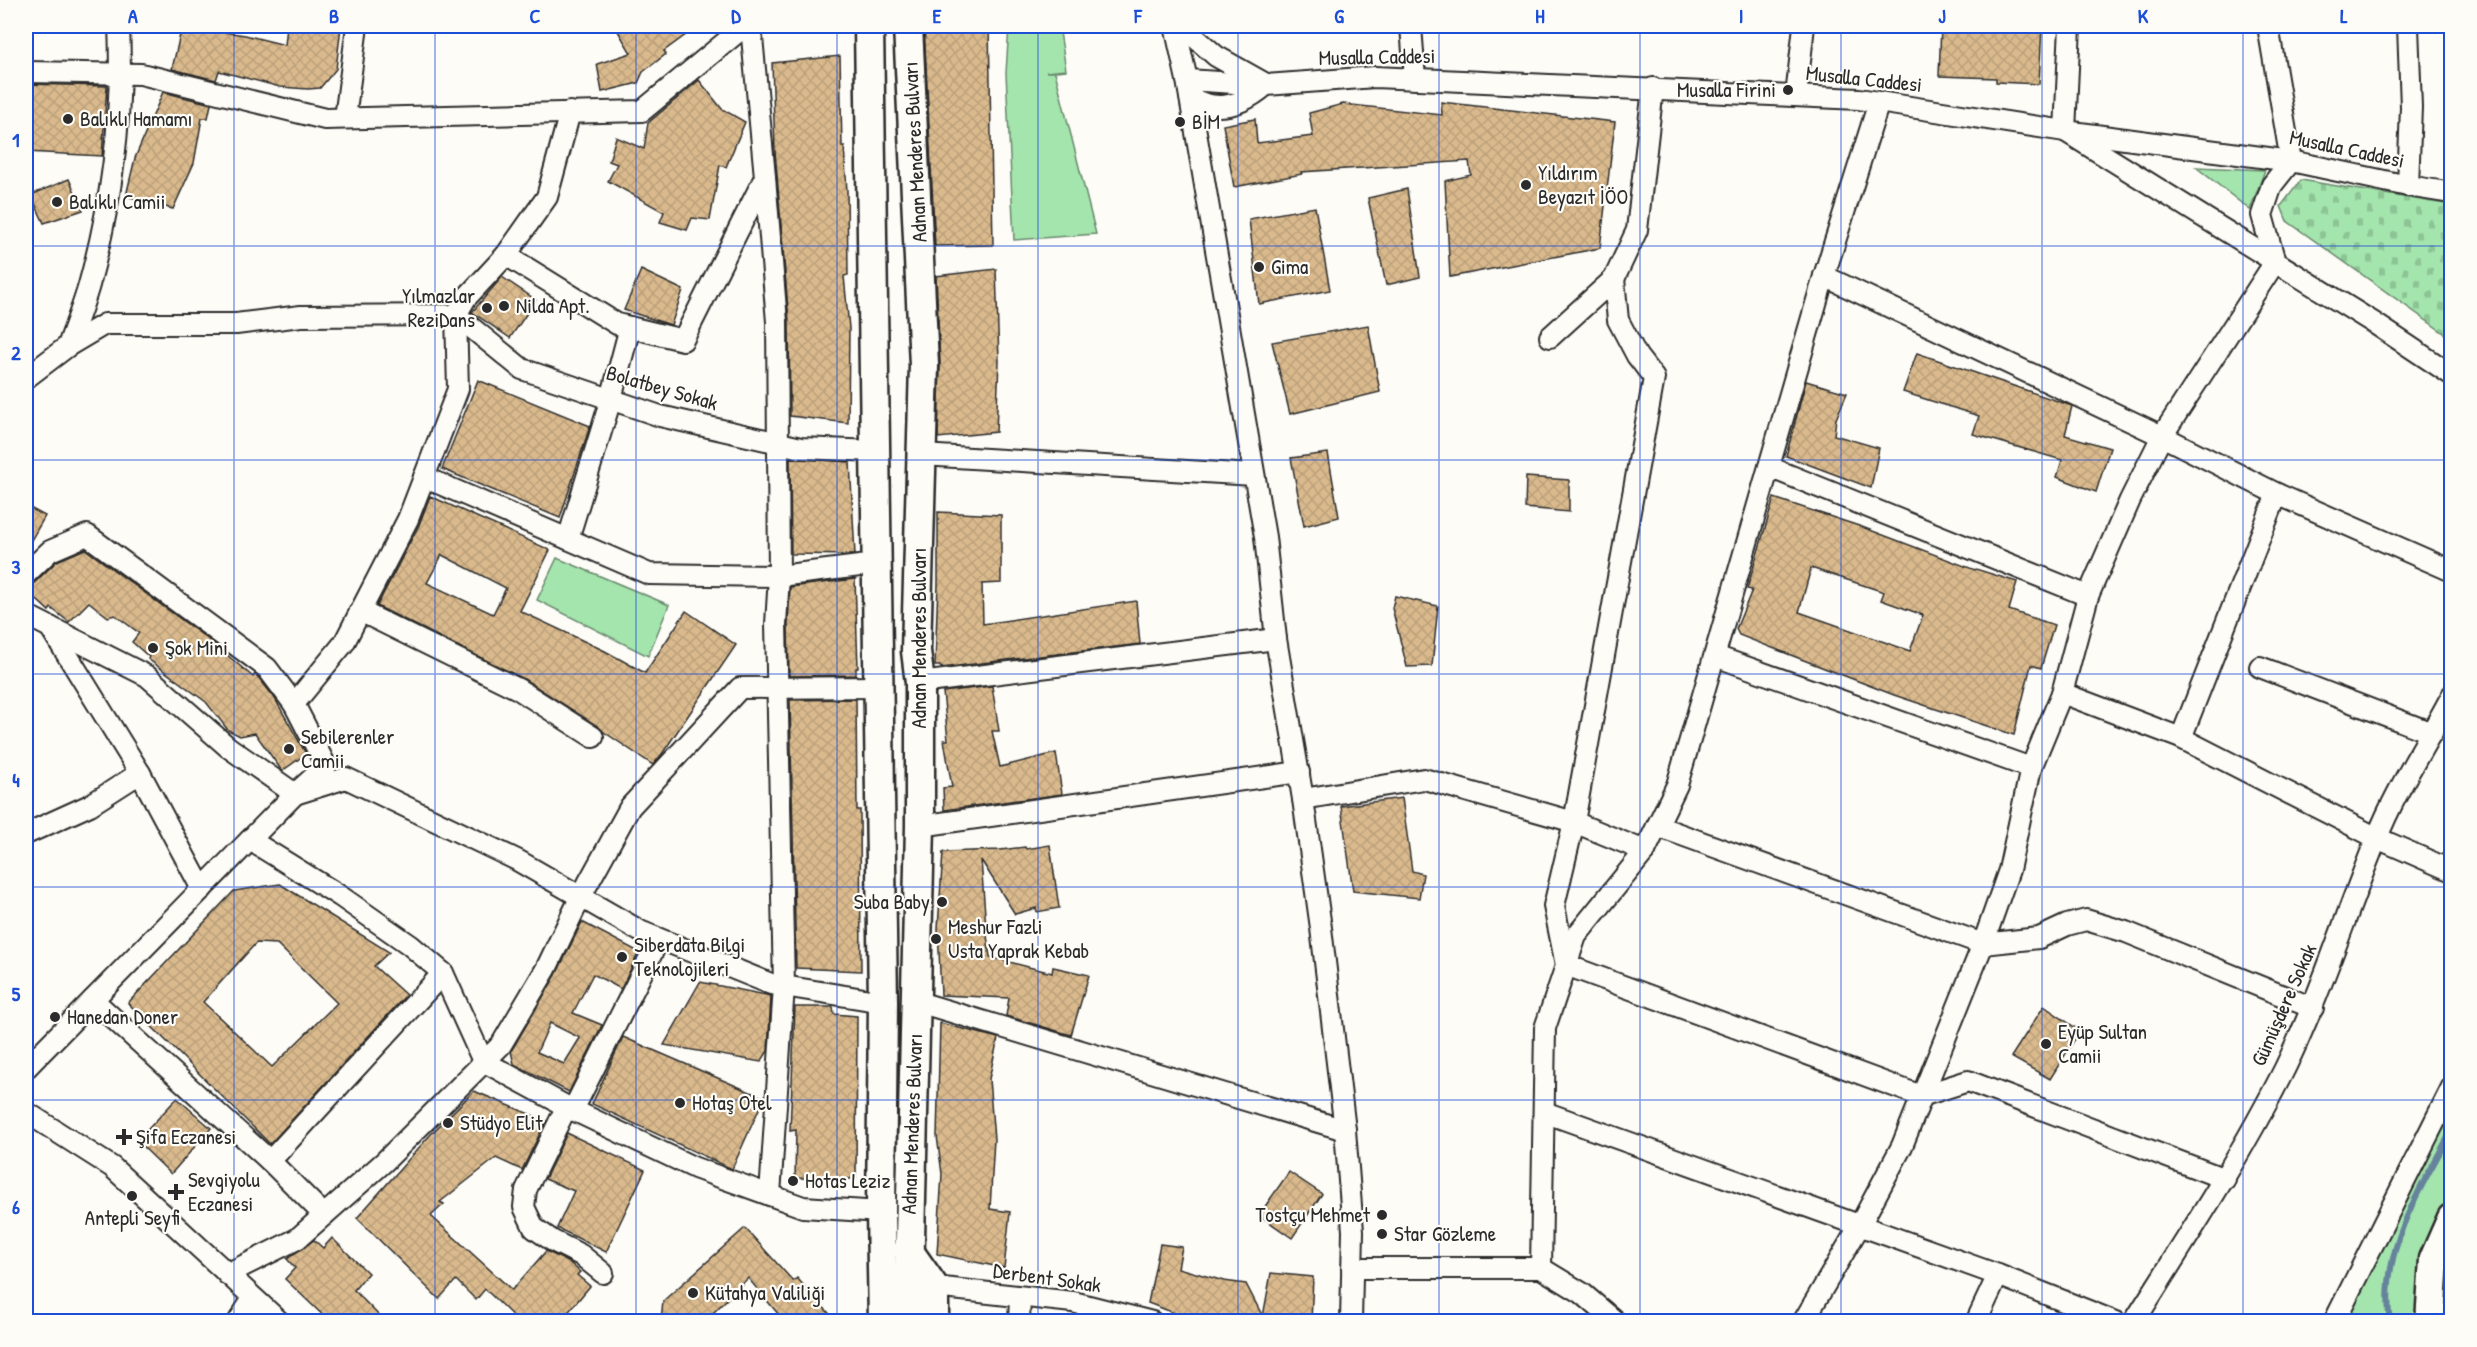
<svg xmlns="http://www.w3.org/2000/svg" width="2477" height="1347" viewBox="0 0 2477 1347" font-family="'Patrick Hand',sans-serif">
<defs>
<pattern id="cemetery-stones" width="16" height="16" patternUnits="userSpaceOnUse" patternTransform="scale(1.5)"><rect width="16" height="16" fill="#a4e4ad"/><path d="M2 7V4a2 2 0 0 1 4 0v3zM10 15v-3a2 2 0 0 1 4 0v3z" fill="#8dc495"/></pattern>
<pattern id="building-cross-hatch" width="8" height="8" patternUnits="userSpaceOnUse" patternTransform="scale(1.5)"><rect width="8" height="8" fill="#daba8d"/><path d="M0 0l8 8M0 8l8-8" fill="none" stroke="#bba07a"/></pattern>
</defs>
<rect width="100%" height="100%" fill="#fdfcf7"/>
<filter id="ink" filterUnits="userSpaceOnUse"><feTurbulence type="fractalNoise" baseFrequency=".0167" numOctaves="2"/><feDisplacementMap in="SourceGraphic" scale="12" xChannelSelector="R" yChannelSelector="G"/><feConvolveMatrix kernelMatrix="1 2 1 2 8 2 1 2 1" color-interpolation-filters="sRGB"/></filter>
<g filter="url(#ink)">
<g fill="#a4e4ad" stroke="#68886c" stroke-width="1.5">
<polygon points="1009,26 1059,26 1066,70 1046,72 1055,72 1096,234 1014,240 1006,73"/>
<polygon points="2196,167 2265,170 2250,210"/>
<polygon points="557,558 669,605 648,656 537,600"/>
<polygon points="2451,1088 2451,1224 2440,1321 2336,1322"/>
</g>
<polygon fill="url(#cemetery-stones)" stroke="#68886c" stroke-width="1.5" points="2301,180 2451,205 2451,338 2287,221 2281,206"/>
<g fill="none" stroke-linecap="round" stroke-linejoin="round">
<path stroke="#65849c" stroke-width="6" d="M2390 1322C2379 1250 2420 1190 2452 1130"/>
</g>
<g fill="url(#building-cross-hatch)" stroke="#2b2b2b" stroke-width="1.5" fill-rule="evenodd">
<polygon points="182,26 245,35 285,45 287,26 341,26 336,69 320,88 308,89 280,87 219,71 216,80 172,69"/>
<polygon points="615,26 698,26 664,51 666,54 643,72 638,83 602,92 597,64 631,53"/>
<polygon points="924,26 989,26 993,245 935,246"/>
<polygon points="1941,26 2042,26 2039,84 1996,82 1996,78 1939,76"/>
<polygon points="840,56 842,147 844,146 847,191 848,275 844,276 849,328 848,423 790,416 789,321 775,151 772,63"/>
<polygon points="699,80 722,109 745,122 726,167 720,165 710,220 692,218 687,230 660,222 664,212 608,181 617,164 609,161 616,137 644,149 648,123"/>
<polygon points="26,84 107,86 102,156 26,152"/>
<polygon points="163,92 211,104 208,118 202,118 194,163 173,209 126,196 135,158"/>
<polygon points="1441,102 1615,122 1600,248 1450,277 1445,181 1471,175 1469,161 1301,172 1302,174 1234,187 1223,125 1255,119 1257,143 1313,136 1309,113 1343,104 1442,115"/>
<polygon points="69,179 83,210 44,223 31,195"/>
<polygon points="1407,189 1420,277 1386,285 1368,198"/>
<polygon points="1315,207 1330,290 1259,304 1249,219"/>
<polygon points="996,269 999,361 996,432 938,438 940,364 936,276"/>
<polygon points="641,270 683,290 671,325 624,310"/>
<polygon points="502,277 536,300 510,338 472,312"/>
<polygon points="1368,325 1380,392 1290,414 1272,342"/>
<polygon points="1917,353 2072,406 2065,435 2110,448 2096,492 2057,477 2062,460 1973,434 1979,416 1903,392"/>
<polygon points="478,380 590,426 560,518 442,469"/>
<polygon points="1806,381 1847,393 1836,419 1834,435 1879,448 1871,488 1786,456"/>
<polygon points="1328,453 1339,517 1304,526 1291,458"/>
<polygon points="790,458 850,462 855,555 791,554"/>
<polygon points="1526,477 1569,480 1569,512 1525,508"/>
<path d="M430 496 550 550 520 611 605 651 645 673 686 611 736 645 662 754 653 765 604 732 599 727 524 679 377 606 419 525ZM442 555 506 588 493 614 427 583Z"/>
<path d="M1774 498 1862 527 1975 570 1976 569 2017 582 2009 610 2054 625 2041 668 2031 665 2014 735 1894 695 1739 635 1736 629 1752 590 1747 589ZM1811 568 1884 592 1881 600 1923 615 1910 651 1799 612Z"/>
<polygon points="26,506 45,516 26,549"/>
<polygon points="938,512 1001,515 1001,583 982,584 983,624 1136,601 1140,644 941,668 940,666 935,666 938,584"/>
<polygon points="85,549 213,643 253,677 255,674 258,677 274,697 306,754 282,771 255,733 240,736 228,730 206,702 148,659 149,657 132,642 139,633 115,615 108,617 89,602 69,622 51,608 49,611 26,590 27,586 34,583 57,561"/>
<polygon points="855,579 858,668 856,668 856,675 789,676 788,624 790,587"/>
<polygon points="1395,596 1438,606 1432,666 1407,667 1392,608"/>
<polygon points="992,686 999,731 992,731 1000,767 1056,753 1062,794 944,810 943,788 952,787 944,740 948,740 943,692"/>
<polygon points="856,699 857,810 860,810 861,971 796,968 790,700"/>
<polygon points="1402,798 1412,871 1423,874 1419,898 1353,891 1341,806"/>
<polygon points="1050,845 1059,908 1037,912 1036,908 1015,914 981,860 986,928 990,957 1052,973 1053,967 1089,975 1071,1035 1006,1016 1009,998 941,995 938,928 943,852 1000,850 1025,847 1026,849"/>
<path d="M280 884 389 952 374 966 406 995 270 1144 128 1003 234 891ZM256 943 277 944 337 1003 272 1067 203 1002Z"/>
<path d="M582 922 639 952 621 989 593 974 573 1013 602 1025 569 1092 514 1064 511 1051 556 975ZM550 1023 580 1038 564 1064 537 1052Z"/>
<polygon points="700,982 771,996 768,1051 761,1062 664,1045"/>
<polygon points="2044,1006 2080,1031 2050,1079 2011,1057"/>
<polygon points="795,1007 833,1007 834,1014 857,1016 856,1179 795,1178 796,1130 790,1131"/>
<polygon points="940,1023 998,1038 989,1079 994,1139 990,1209 1010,1212 1004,1268 937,1254 942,1174 937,1136"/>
<polygon points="623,1037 764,1098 732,1169 592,1104"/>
<polygon points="474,1091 546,1121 522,1170 496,1158 440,1202 444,1204 431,1216 512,1290 546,1251 570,1263 580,1272 577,1275 590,1286 560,1322 519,1322 485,1289 476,1300 456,1280 439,1299 357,1218 431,1134"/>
<polygon points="177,1098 211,1128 171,1174 137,1141"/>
<polygon points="567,1133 645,1170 606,1252 557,1228 574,1191 545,1179"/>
<polygon points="1289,1172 1322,1194 1292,1238 1259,1215"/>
<polygon points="745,1228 793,1281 797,1278 837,1322 785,1322 748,1278 704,1322 661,1322 663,1301"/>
<polygon points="332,1238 368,1273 354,1290 385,1322 330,1322 285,1279 295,1268 287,1259 314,1240 323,1248"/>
<polygon points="1160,1244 1182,1247 1178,1268 1224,1281 1246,1284 1263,1317 1271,1273 1313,1277 1311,1322 1198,1322 1148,1303"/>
</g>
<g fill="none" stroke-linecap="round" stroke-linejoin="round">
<defs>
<g id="street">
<polyline points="1175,26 1187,80 1265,537 1276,639 1303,799 1321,928 1345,1130 1353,1231 1351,1322"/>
<polyline points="1182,26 1216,56 1264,83"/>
<polyline points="1411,26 1415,79"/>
<polyline points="2070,26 2065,131 2374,323 2452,375"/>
<polyline points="2408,26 2411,107 2408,186"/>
<polyline points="26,72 141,74 325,119 642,111 745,26"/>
<polyline points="1187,80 1266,85 1375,77 1859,99 2065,131 2291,161 2408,186 2452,193"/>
<polyline points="1796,96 1804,26"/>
<path d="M1190 97C1218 114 1243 105 1266 85"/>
<polyline points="345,118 357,26"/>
<polyline points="765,177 777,322 779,576 776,624 784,986 770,1195"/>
<polyline points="506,255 617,324 683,340 765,177 751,26"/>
<polyline points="1824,276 2162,436 2277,494 2452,571"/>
<polyline points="1614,279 1618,320 1637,356 1654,378 1574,822 1554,906 1566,965 1921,1096 1968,1081 2225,1179"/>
<polyline points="456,315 522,369 660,416 801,448 875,451"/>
<polyline points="1550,337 1614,279 1637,230 1653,88"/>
<path d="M68 346C75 326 83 306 89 285 112 202 123 112 119 26"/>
<polyline points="26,378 68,346 105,324 236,324 301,316 456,315 466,298 506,255 547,197 570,112"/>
<polyline points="922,455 1254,475"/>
<polyline points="1769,467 2088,596"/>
<polyline points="424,477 649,574 779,576 876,564"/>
<polyline points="568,539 611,399 630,327"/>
<polyline points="26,574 50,551 87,535 267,668 294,704"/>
<polyline points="360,611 518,689 593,737"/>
<polyline points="26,615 147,676 228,747 295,794 346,778 517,860 640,931 771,984 883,1002"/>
<polyline points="50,627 140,773 202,889"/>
<polyline points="1715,656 2031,768"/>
<polyline points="2260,667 2432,733"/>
<polyline points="920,683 1276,639"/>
<polyline points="2062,693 2181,738 2377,838 2452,871"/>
<polyline points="2181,738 2277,494"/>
<polyline points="1303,799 1424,779 1574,822 1645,851"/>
<polyline points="920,826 1299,772"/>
<polyline points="1657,826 1983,944 2039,938 2067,925 2086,920 2126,932 2313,1008"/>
<polyline points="26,834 90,805 140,773"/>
<polyline points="250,840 340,896 410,945 443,973 483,1061 573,1110 695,1168 803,1207 881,1212"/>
<polyline points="93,1000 270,1161 324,1215"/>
<polyline points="915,1001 1345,1130"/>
<polyline points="26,1068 295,794 326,766 294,704 344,643 408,519 458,389 456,315"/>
<polyline points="26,1112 112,1167 280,1322"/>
<polyline points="1544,1112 1998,1275 2116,1322"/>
<polyline points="270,1161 443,973"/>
<polyline points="1352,1268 1541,1268 1582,1293 1616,1322"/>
<polyline points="1541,1268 1545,1028 1576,936 1645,851 1677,785 1824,276 1879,102"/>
<polyline points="603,1273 581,1255 553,1241 534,1228 524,1207 526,1190 564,1112 573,1110 659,939"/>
<polyline points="227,1274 297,1239 384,1162 501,1045 546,969 581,896 630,807 740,688 878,687"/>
<polyline points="934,1287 1073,1302 1152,1322"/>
<polyline points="238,1322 253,1298"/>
<polyline points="1019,1322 1020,1298"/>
<polyline points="1803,1322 1860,1225 1902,1146 1983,944 2009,870 2031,768 2062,693 2088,596 2130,500 2162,436 2275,262 2262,215 2272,185 2291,161 2268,26"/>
<polyline points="1976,1322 1998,1275"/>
<path d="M2134 1322C2187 1238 2241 1156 2285 1068 2321 994 2345 916 2376 840 2396 789 2427 743 2452 695"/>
<polyline points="2334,1322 2452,1087"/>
</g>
<g id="secondary">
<polyline points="869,26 883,1002 881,1212 883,1322"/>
<polyline points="908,1250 934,1287 934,1322"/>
<polyline points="908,1322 920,826 920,683 916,651 924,365 908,26"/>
<polyline points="2430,1322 2434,1259 2452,1218"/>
</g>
</defs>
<use href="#street" stroke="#2b2b2b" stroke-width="24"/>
<use href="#secondary" stroke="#2b2b2b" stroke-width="33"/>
<use href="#street" stroke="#fdfcf7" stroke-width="20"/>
<use href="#secondary" stroke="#fdfcf7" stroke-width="28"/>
</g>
</g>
<path fill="none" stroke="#1d4ed8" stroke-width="1.5" stroke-opacity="0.55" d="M234 26V1322M435 26V1322M636 26V1322M837 26V1322M1038 26V1322M1238 26V1322M1439 26V1322M1640 26V1322M1841 26V1322M2042 26V1322M2243 26V1322M26 246H2452M26 460H2452M26 674H2452M26 887H2452M26 1100H2452"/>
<g fill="#2b2b2b" stroke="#fdfcf7" stroke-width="2">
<circle cx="1788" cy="90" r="6"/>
<circle cx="68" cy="119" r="6"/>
<circle cx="1180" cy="122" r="6"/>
<circle cx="1526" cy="185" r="6"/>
<circle cx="57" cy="202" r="6"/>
<circle cx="1259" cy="267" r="6"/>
<circle cx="504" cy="306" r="6"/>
<circle cx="487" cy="308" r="6"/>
<circle cx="153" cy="648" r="6"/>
<circle cx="289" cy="749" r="6"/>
<circle cx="942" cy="902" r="6"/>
<circle cx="936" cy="939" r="6"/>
<circle cx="622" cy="957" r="6"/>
<circle cx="55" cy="1017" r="6"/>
<circle cx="2046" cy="1044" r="6"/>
<circle cx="680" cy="1103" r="6"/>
<circle cx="448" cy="1123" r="6"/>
<path d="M121 1128h6v6h6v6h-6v6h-6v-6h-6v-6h6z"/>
<circle cx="793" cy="1181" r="6"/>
<path d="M173 1183h6v6h6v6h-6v6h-6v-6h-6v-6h6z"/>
<circle cx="132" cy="1196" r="6"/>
<circle cx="1382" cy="1215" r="6"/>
<circle cx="1382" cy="1234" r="6"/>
<circle cx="693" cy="1293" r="6"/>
</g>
<g text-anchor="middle" stroke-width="4.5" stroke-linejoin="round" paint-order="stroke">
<g font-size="21" fill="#2b2b2b" stroke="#fdfcf7">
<text transform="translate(1377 57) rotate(-1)" y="7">Musalla Caddesi</text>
<text transform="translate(1864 79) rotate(6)" y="7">Musalla Caddesi</text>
<text transform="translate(2347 149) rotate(12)" y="7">Musalla Caddesi</text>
<text transform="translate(915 152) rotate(-93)" y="7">Adnan Menderes Bulvarı</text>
<text transform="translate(662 388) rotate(16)" y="7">Bolatbey Sokak</text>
<text transform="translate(919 638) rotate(-90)" y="7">Adnan Menderes Bulvarı</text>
<text transform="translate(2284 1005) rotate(-66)" y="7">Gümüşdere Sokak</text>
<text transform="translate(912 1124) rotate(-88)" y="7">Adnan Menderes Bulvarı</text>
<text transform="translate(1047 1278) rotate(8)" y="7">Derbent Sokak</text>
</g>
<g font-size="21" fill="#2b2b2b" stroke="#fdfcf7" text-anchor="start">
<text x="1776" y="97" text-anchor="end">Musalla Firini</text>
<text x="80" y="126">Balıklı Hamamı</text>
<text x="1192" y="129">BİM</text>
<text x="1538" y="180">Yıldırım<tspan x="1538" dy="24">Beyazıt İÖO</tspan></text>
<text x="69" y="209">Balıklı Camii</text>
<text x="1271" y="274">Gima</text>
<text x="475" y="303" text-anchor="end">Yılmazlar<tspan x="475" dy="24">ReziDans</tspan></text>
<text x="516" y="313">Nilda Apt.</text>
<text x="165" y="655">Şok Mini</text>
<text x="301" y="744">Sebilerenler<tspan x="301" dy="24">Camii</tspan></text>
<text x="930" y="909" text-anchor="end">Suba Baby</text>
<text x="948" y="934">Meshur Fazli<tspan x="948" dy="24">Usta Yaprak Kebab</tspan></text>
<text x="634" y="952">Siberdata Bilgi<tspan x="634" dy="24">Teknolojileri</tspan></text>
<text x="67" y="1024">Hanedan Doner</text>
<text x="2058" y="1039">Eyüp Sultan<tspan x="2058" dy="24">Camii</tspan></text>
<text x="692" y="1110">Hotaş Otel</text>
<text x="460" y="1130">Stüdyo Elit</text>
<text x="136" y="1144">Şifa Eczanesi</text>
<text x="188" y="1187">Sevgiyolu<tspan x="188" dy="24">Eczanesi</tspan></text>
<text x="805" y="1188">Hotas Leziz</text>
<text x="1370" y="1222" text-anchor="end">Tostçu Mehmet</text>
<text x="132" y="1225" text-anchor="middle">Antepli Seyfi</text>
<text x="1394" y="1241">Star Gözleme</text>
<text x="705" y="1300">Kütahya Valiliği</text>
</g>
</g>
<rect width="2477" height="1347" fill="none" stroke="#fdfcf7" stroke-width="66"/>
<rect x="33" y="33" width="2411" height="1281" fill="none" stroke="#1d4ed8" stroke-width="2"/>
<g font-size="20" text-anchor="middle" font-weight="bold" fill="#1d4ed8">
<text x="133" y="23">A</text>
<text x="334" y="23">B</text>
<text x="535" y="23">C</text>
<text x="736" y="23">D</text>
<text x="937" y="23">E</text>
<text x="1138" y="23">F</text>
<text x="1339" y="23">G</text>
<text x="1540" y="23">H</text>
<text x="1741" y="23">I</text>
<text x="1942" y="23">J</text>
<text x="2143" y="23">K</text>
<text x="2344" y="23">L</text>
<text x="16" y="147">1</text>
<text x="16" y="360">2</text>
<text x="16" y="574">3</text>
<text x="16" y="787">4</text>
<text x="16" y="1001">5</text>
<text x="16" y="1214">6</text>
</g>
</svg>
